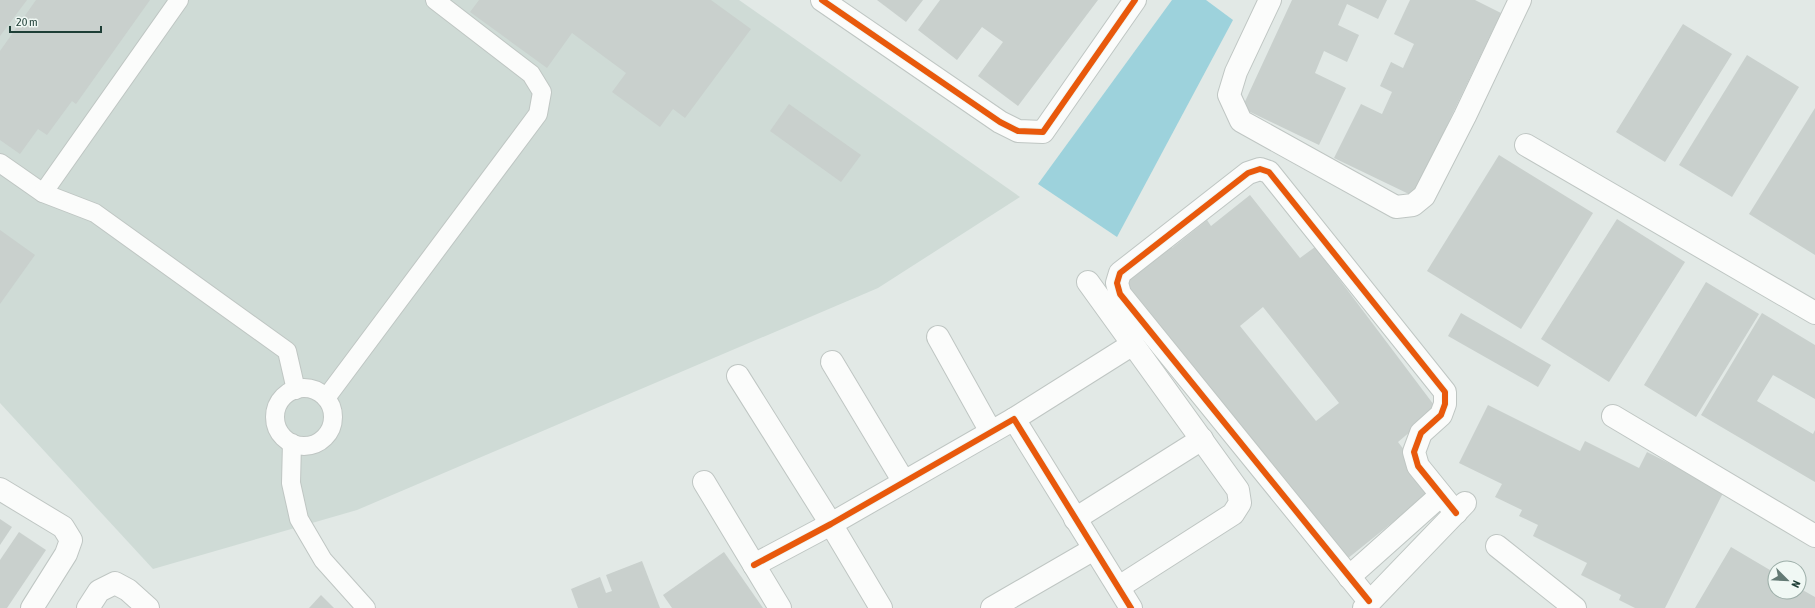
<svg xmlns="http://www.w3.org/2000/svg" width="1815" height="608" viewBox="0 0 1815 608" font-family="'Asap Condensed',sans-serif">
<rect width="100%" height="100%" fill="#e2e9e6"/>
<polygon fill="#cfdbd6" points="0,0 739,0 1020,197 878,288 357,510 153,569 0,403"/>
<polygon fill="#9dd2dc" points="1172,0 1206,0 1233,20 1117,237 1038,184"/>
<g fill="#c9d0cd" fill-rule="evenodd">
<polygon points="0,0 27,0 0,36"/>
<polygon points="36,0 150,0 76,104 72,101 47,135 38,129 20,154 0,140 0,51"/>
<polygon points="479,0 711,0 751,29 685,118 673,109 660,127 612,92 626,73 572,33 547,68 470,12"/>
<polygon points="877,0 923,0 906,22"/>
<polygon points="940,0 1098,0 1018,106 978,76 1003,42 982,27 957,60 918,30"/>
<polygon points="1292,0 1387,0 1378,19 1347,4 1338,25 1359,35 1347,62 1324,51 1315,73 1346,88 1319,145 1242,108"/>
<polygon points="1410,0 1475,0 1501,13 1413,196 1334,158 1361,104 1382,114 1392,92 1380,86 1391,62 1403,68 1414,44 1394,34"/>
<polygon points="1683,24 1732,54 1665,162 1616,132"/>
<polygon points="1747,55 1799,87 1732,197 1679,165"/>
<polygon points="789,104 861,155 841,182 770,131"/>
<polygon points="1815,108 1815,255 1749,214"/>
<polygon points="1499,155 1593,213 1521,329 1427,271"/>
<path d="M1250 195 1300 258 1315 247 1437 409 1398 442 1434 489 1342 563 1120 284 1169 244 1172 248 1207 220 1211 226ZM1263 307 1339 403 1316 421 1240 326Z"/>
<polygon points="1617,219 1685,262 1609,382 1541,339"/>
<polygon points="0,230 35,255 0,304"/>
<polygon points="1706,282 1759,314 1696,417 1644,385"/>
<polygon points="1461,313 1551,365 1538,387 1448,336"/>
<polygon points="1762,313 1815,345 1815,399 1773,375 1757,401 1813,434 1815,430 1815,482 1701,415"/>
<polygon points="1488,405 1580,451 1585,441 1639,468 1647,452 1724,491 1665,608 1635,608 1619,600 1621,595 1581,575 1587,563 1533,536 1538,525 1519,516 1522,510 1495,497 1502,484 1459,463"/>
<polygon points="0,519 12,527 0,545"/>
<polygon points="19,532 46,550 7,608 0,608 0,560"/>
<polygon points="1731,547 1775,573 1775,592 1799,592 1799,588 1815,597 1815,608 1695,608"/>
<polygon points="724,552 763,608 672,608 663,595"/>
<polygon points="642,561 660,608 578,608 571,589 600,577 606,593 612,591 606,575"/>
<polygon points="321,595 334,608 309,608"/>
</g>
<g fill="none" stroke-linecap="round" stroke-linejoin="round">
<defs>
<g id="lane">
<polyline points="0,163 43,193 95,213 287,351 296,390"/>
<polyline points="43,193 179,0"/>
<circle cx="304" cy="417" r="29"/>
<polyline points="326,398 538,114 542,92 531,74 435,0"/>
<polyline points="292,443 291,483 299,519 323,560 366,608"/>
</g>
<g id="street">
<polyline points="822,0 1000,122 1018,131 1043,132 1135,0"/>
<polyline points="1270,0 1236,72 1229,95 1241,121 1396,207 1413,205 1424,196 1465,116 1520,0"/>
<polyline points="1526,145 1815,313"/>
<polyline points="1088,282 1238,490 1240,503 1233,514 1119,587"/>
<polyline points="938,337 991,432"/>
<polyline points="832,362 904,482"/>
<polyline points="738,376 831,524 881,608"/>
<polyline points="1613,416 1815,536"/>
<polyline points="1014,419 1133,344"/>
<polyline points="704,482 780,608"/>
<polyline points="0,489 63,527 71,540 66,554 32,608"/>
<polyline points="1075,519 1202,439"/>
<polyline points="1497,546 1575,608"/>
<polyline points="754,565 831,524 1014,419 1131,608"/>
<polyline points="1349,577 1441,495"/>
<polyline points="1369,601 1120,294 1117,283 1120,273 1248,173 1260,169 1269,172 1445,392 1445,404 1441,415 1421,433 1414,452 1418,466 1456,513"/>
<polyline points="88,608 99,591 115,583 128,590 148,608"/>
<polyline points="992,608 1094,549"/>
<polyline points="1364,608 1465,503"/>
</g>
</defs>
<use href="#lane" stroke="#bfc6c3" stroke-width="20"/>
<use href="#street" stroke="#bfc6c3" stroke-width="24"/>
<use href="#lane" stroke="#fbfcfb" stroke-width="18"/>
<use href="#street" stroke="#fbfcfb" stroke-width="22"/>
<defs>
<g id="cycleway">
<polyline points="822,0 1000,122 1018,131 1043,132 1135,0"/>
<polyline points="754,565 831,524 1014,419 1131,608"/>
<polyline points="1369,601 1120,294 1117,283 1120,273 1248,173 1260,169 1269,172 1445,392 1445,404 1441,415 1421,433 1414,452 1418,466 1456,513"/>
</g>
</defs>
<use href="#cycleway" stroke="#f0f8f4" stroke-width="8"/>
<use href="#cycleway" stroke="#e8590c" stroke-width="6"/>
</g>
<g transform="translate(1787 580) rotate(114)"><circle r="19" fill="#f0f8f4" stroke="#9caea8"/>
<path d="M0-3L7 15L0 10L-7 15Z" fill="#637a74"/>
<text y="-6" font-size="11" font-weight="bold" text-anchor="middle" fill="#1e3e36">N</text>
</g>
<path d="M10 26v6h91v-6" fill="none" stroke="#1e3e36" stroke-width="2"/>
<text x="16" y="26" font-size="12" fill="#1e3e36" stroke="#f0f8f4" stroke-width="3" paint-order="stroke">20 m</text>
</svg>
